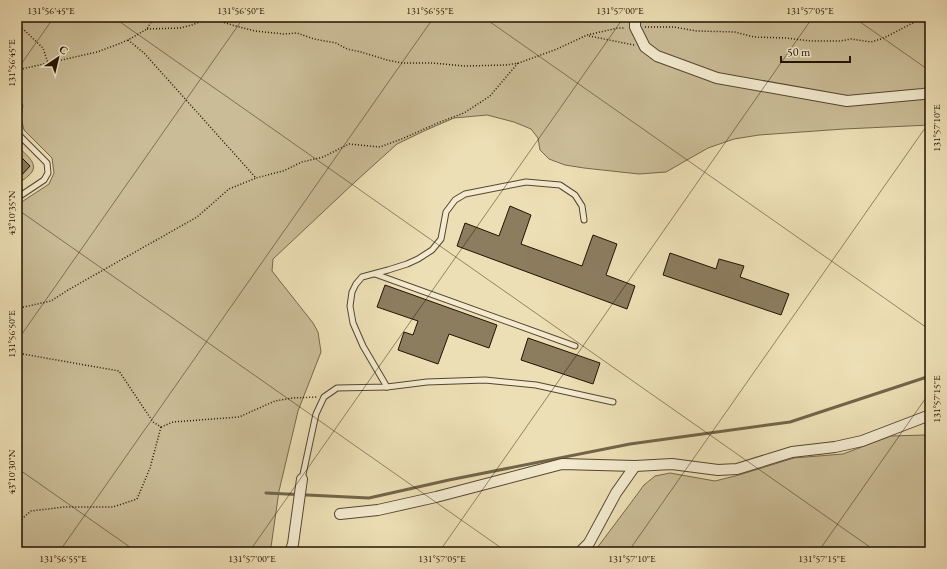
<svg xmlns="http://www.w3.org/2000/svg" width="947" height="569" viewBox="0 0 947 569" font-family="'EB Garamond',serif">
<rect width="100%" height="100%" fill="#eddfb5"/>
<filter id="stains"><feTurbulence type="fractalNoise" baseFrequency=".005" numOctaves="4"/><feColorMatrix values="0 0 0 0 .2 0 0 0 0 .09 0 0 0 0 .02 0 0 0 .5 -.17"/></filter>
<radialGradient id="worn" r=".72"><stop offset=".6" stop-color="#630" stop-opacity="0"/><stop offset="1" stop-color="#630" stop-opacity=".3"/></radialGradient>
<g fill="#cabc97" stroke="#76684c">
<polygon points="17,17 930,17 930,125 844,129 759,135 734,139 708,148 666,172 639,174 584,168 565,165 549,159 540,150 538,138 531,129 514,122 487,115 454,118 424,131 397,144 356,181 273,259 272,271 313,323 318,332 321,352 298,411 279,491 271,547 270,552 17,552 17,205 49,184 54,173 52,158 24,130 21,118 23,105 17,99"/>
<path d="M17 146C26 155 42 165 28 176 24 180 22 181 17 180L30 166 17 153Z"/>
<polygon points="930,433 930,552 594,552 630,504 644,485 655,476 670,473 715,481 739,475 794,458 843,454 891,436 925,435"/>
</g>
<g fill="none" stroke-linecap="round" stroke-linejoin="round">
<polyline stroke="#726449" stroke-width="3" points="266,493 369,498 449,480 630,444 790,422 930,376"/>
</g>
<g fill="#8c7d5f" stroke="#221302">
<polygon points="17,153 30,166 17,180"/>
<polygon points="510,206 531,215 521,244 582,266 593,235 617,244 606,275 635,286 627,309 457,246 465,223 499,236"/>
<polygon points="670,253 716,269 719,259 744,266 740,277 789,294 781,315 663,275"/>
<polygon points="385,285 497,325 489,348 449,334 438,364 398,350 404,332 413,335 418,321 377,307"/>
<polygon points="528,338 600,363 593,384 521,360"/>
</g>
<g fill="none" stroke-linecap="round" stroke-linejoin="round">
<defs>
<g id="lane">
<polyline points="17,133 47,163 48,173 44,180 17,198"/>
<polyline points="375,274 575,346"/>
<polyline points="387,387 363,346 353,323 350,306 352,292 356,284 362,277 388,270 407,264 418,259 432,250 441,239 446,212 455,200 465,194 526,182 560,185 575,195 582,206 584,220"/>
<polyline points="302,479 316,414 324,397 337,388 387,387 427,382 485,380 536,385 613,402"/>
</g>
<g id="street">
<polyline points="635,17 635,27 645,47 657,56 717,78 847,101 923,94 930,93"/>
<polyline points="340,514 378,510 436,497 562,464 635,466 672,464 718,470 737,469 792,452 835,447 862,441 930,415"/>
<polyline points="290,552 293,544 302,479"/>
<polyline points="580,552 589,543 616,493 635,466"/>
</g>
</defs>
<use href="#lane" stroke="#55462f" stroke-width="7"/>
<use href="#street" stroke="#55462f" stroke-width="12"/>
<g stroke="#221302" stroke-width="1.5" stroke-dasharray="1 2" stroke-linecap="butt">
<polyline points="207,17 232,25 255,31 284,34 297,33 314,39 336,43 347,49 361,52 387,60 402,63 432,63 465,66 506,65 519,63 557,49 587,35 618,28 625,28"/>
<polyline points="17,25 23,29 43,48 48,63"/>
<polyline points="645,27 674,27 697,31 735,32 754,37 786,38 811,41 840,41 851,39 871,42 884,38 924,17"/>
<polyline points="147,29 180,28 192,25 209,18"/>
<polyline points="589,36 634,45"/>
<polyline points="128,40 144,53 256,178 283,171 302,162 323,157 349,144 380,147 404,138 440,122 464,113 490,96 518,63"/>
<polyline points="17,70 97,52 121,43 128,40 147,29 154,17"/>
<polyline points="17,308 19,308 51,301 68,290 197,217 229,189 256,178"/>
<polyline points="17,353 119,371 153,422 161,427"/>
<polyline points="161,427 173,422 239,417 275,401 292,398 317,397"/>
<polyline points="17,523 31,511 64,507 113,507 137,499 150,468 161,427"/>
</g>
<use href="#lane" stroke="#f3eacf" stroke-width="5"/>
<use href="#street" stroke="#f3eacf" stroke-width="10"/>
</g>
<path fill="none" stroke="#221302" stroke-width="1" stroke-opacity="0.45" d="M113 17 877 552M483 17 930 330M853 17 930 71M17 70 54 17M17 209 507 552M17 341 244 17M17 468 137 552M59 552 434 17M249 552 624 17M439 552 813 17M628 552 930 121M818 552 930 392"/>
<rect width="947" height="569" fill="none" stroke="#eddfb5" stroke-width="44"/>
<g transform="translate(58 58) rotate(35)" stroke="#f3eacf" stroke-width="3" paint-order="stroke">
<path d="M0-3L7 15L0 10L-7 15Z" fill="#221302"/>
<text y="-6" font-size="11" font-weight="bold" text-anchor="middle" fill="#221302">С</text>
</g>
<path d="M781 56v6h69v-6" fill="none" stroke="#221302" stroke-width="2"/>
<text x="787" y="56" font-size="12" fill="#221302" stroke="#f3eacf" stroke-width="3" paint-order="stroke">50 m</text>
<rect x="22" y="22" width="903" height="525" fill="none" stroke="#221302" stroke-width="1.5"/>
<g font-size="10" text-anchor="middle" fill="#221302">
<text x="51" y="14">131°56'45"E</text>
<text x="241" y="14">131°56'50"E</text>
<text x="430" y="14">131°56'55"E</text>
<text x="620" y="14">131°57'00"E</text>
<text x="810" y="14">131°57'05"E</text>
<text transform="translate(11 63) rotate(-90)" y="4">131°56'45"E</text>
<text transform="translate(936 128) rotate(-90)" y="4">131°57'10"E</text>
<text transform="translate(11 213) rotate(-90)" y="4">43°10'35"N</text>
<text transform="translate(11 334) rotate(-90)" y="4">131°56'50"E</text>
<text transform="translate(936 399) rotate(-90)" y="4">131°57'15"E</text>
<text transform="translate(11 472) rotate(-90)" y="4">43°10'30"N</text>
<text x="63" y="562">131°56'55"E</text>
<text x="252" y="562">131°57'00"E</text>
<text x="442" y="562">131°57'05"E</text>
<text x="632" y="562">131°57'10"E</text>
<text x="822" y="562">131°57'15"E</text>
</g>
<rect width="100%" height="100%" filter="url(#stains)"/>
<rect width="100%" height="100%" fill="url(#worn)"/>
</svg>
